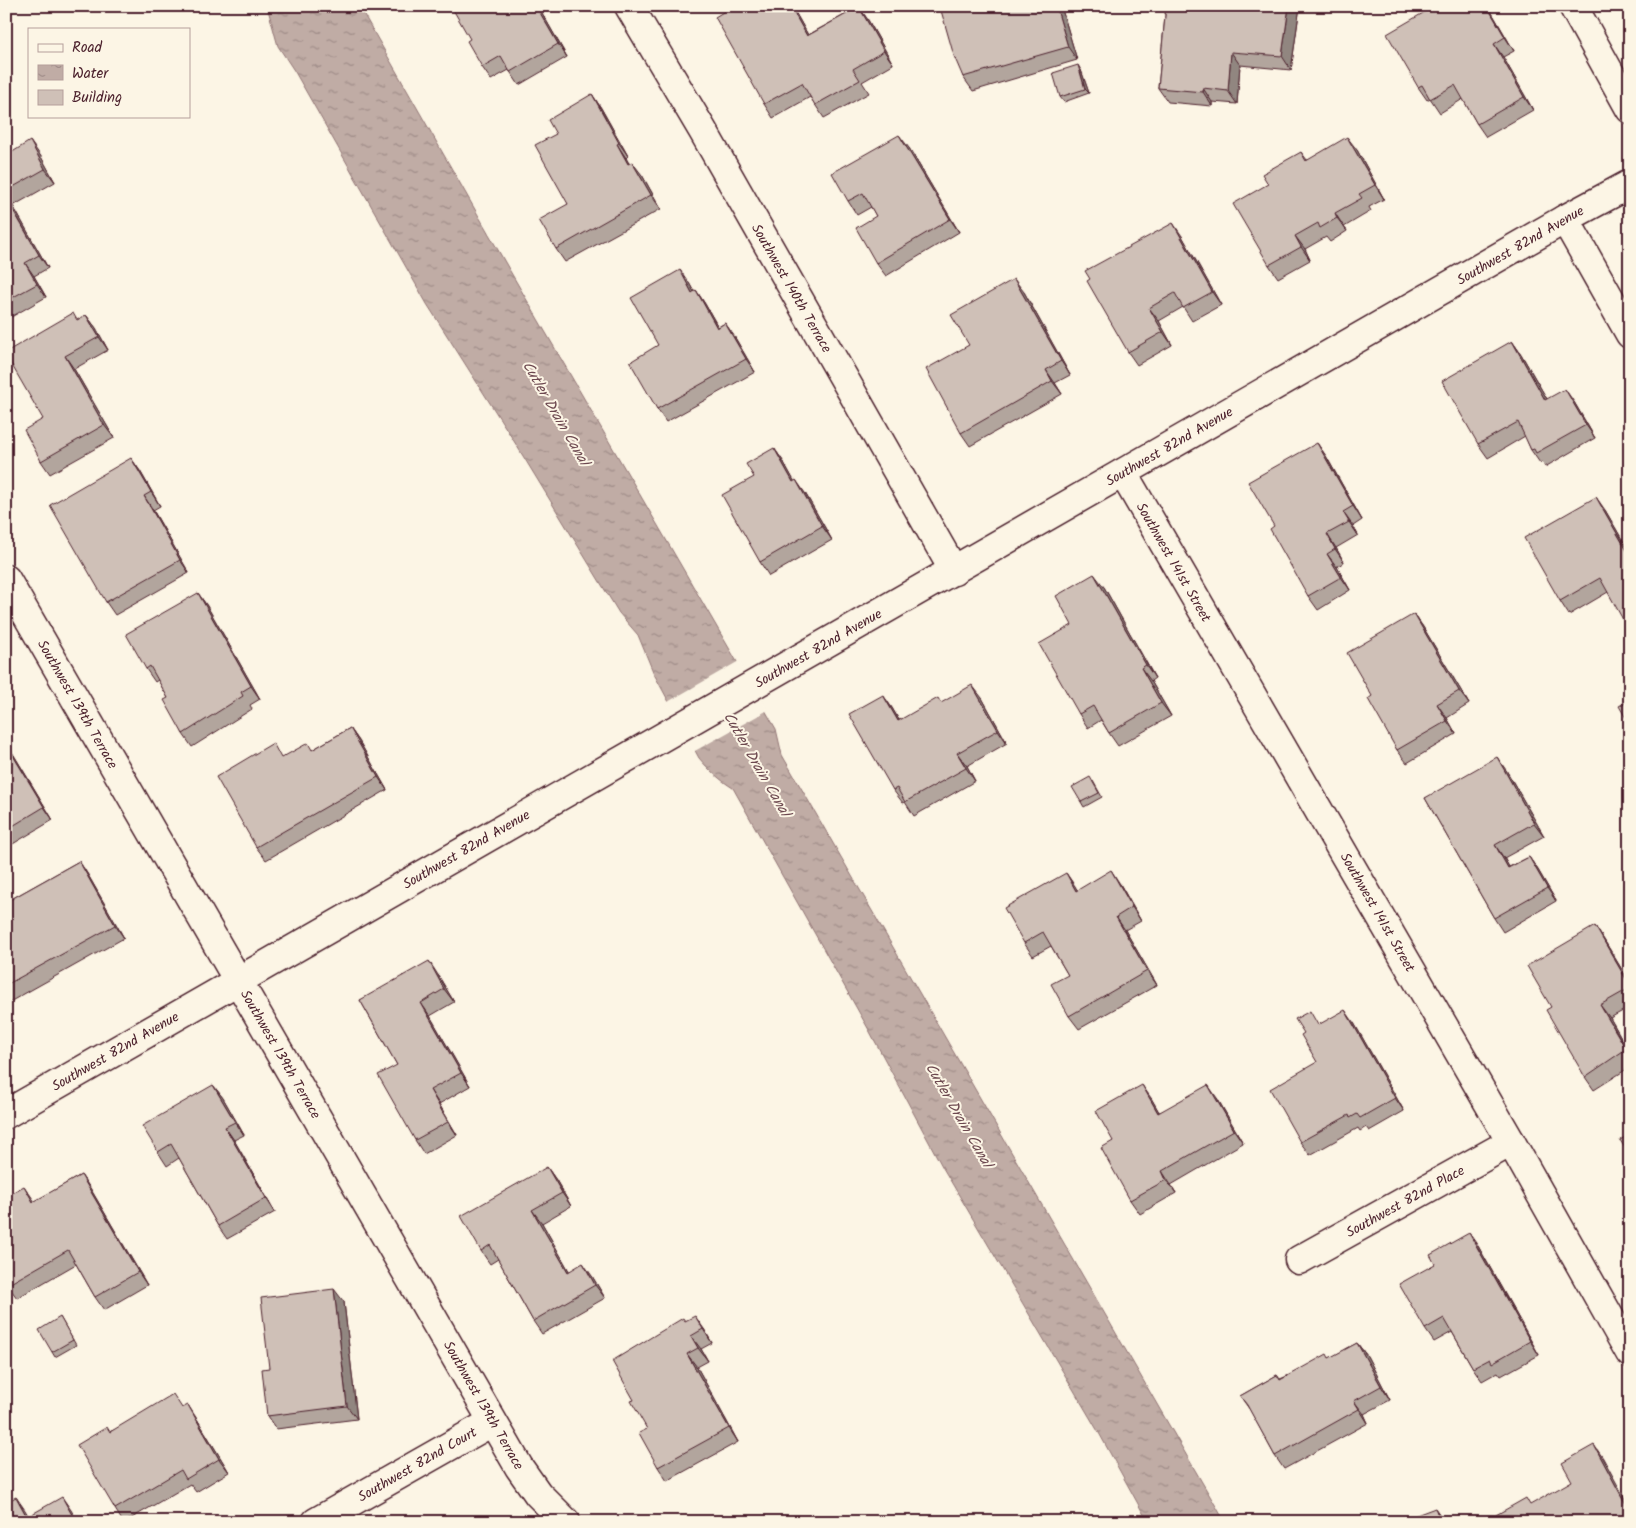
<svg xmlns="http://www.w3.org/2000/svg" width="1636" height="1528" viewBox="0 0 1636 1528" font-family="Kalam,sans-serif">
<defs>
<pattern id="water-ripples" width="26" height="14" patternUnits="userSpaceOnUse" patternTransform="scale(1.25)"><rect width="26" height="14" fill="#c0aca5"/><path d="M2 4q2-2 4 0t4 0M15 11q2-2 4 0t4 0" fill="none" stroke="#9e8b87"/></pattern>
</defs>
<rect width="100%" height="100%" fill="#fcf5e5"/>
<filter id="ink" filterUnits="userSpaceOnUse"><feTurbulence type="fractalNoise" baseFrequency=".02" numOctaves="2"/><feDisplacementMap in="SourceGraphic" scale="10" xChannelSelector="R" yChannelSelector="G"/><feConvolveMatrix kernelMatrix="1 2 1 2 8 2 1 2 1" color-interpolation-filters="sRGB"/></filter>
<g filter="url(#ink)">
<path fill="url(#water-ripples)" stroke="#917474" d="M267 6H359L510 271 776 729 782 755 1225 1522H1148L1099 1433 943 1168 869 1030 733 788C720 780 709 770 699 758L654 674 638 635 619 613 509 433 427 304 295 72 278 46Z"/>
<polygon fill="#fcf5e5" points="739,661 768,710 693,752 666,703"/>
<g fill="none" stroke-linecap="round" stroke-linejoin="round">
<defs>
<g id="minor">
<polyline points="629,6 703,131 954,571"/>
<polyline points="1573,6 1630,109"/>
<polyline points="1565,219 1630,334"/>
<polyline points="1123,473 1511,1142 1630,1353"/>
<polyline points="6,579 519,1467 538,1494 566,1522"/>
<polyline points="1299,1260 1511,1142"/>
<polyline points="316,1522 492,1422"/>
</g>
<polyline id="tertiary" points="6,1114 1565,219 1630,184"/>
</defs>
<use href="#minor" stroke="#4a1f2b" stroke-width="31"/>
<use href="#tertiary" stroke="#4a1f2b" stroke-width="31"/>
<use href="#minor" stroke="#fcf5e5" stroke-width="28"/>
<use href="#tertiary" stroke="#fcf5e5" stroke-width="28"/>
</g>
<g fill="#b2a59d" stroke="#4a1f2b">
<polygon points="538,6 567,57 519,85 509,70 491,80 482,67"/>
<polygon points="733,6 806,6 795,12 808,35 859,7 868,20 893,64 862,82 869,93 824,118 810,97 773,118 764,104"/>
<polygon points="944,6 1061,6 1077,60 973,91 963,77"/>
<polygon points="1166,6 1300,6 1291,70 1240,65 1237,104 1212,102 1212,106 1168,102 1158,88"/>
<polygon points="1435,6 1488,6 1514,51 1503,57 1533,110 1486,137 1477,124 1463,99 1440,113 1430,98 1427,100 1418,87"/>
<polygon points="1081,70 1089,93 1064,102 1060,97"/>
<polygon points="592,94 601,108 628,156 626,158 629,164 642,175 661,209 565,262 556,249 568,204 556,134"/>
<polygon points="909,148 959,232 886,276 876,263 876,216 871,207 857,215 848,201"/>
<polygon points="1357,150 1384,199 1369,207 1371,211 1344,227 1347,231 1330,242 1326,237 1305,249 1310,260 1278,278 1269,265 1268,184 1301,152 1307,160"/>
<polygon points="40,155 55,182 13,206 48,268 34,276 46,297 6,320 6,156"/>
<polygon points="1182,236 1221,305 1192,321 1183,307 1159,321 1172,345 1137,365 1128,352"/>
<polygon points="689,283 694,292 696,290 705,304 718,327 725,323 734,336 755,372 666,422 657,409 658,345"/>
<polygon points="1024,292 1070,375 1055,383 1062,394 970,446 961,433 969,345"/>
<polygon points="86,315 96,328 108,350 74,369 114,438 50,474 41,461 43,419 78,320"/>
<polygon points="1512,341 1521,354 1547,399 1574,402 1595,438 1545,467 1542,462 1540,463 1531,450 1525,436 1488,458 1478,444"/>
<polygon points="1317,443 1326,456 1362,520 1353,526 1358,535 1336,548 1344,562 1337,567 1350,590 1318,610 1308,596"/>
<polygon points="774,448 783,461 794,481 805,493 832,540 769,576 760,562 754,477"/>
<polygon points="131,458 140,471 160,506 153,510 189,573 115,615 106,602"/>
<polygon points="1605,510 1630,553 1630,629 1608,592 1569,615 1560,601"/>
<polygon points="1104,587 1155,678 1151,681 1171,716 1118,746 1109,733 1101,720 1088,728 1079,714 1072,625"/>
<polygon points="198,593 207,606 260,699 250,705 252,709 192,747 183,734 168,698 158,680 155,682 146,669"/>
<polygon points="1414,614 1423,627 1469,704 1447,718 1456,734 1407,763 1397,750 1372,696"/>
<polygon points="883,695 892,708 899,720 942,703 982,698 1007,743 967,766 975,781 914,816 905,802 903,803 893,790"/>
<polygon points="350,728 359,741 387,790 266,860 256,847 283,757 312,750"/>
<polygon points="6,742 53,820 6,848"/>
<polygon points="1506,770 1544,836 1504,858 1509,867 1529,857 1538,870 1556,901 1503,932 1494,918 1425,798"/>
<polygon points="1093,781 1102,797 1084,807 1081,802"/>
<polygon points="79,861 88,875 124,938 6,1004 6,902"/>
<polygon points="1066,873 1077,890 1120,884 1141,921 1125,930 1157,985 1079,1029 1069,1016 1068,975 1051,946 1033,956 1024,943"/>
<polygon points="1595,926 1604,940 1630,983 1630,1007 1610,1018 1630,1053 1630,1067 1594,1090 1585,1077 1551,1007"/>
<polygon points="438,975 454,1002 430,1016 470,1086 439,1104 457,1135 424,1154 415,1140 397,1065 360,1000"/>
<polygon points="1354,1023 1404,1111 1369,1131 1366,1127 1360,1131 1358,1128 1310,1155 1300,1142 1317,1062 1319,1024"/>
<polygon points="213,1085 223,1098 244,1135 234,1140 275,1212 227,1239 218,1226 179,1158 167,1166 158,1152"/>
<polygon points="1151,1098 1159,1112 1217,1098 1243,1143 1171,1185 1176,1193 1140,1214 1130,1200 1113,1141"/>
<polygon points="547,1167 556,1180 571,1206 542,1223 569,1271 592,1276 605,1298 542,1334 533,1321 498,1259 490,1264 481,1251"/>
<polygon points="81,1175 90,1188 147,1285 104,1310 95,1297 76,1264 17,1298 6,1283 34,1202"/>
<polygon points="1478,1246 1539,1355 1501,1376 1498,1372 1482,1381 1473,1368 1452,1332 1434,1342 1425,1329"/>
<polygon points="344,1302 357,1419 276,1429 267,1416"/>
<polygon points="60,1317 76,1345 55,1357 52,1352"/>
<polygon points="685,1321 704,1329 712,1343 701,1349 708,1361 697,1367 738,1442 667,1481 658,1467 647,1429 634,1400"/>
<polygon points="1357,1343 1367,1356 1390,1400 1364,1414 1368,1423 1284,1469 1275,1456 1250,1410 1240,1396 1277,1375 1280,1379 1330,1358"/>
<polygon points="183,1408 197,1419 229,1472 196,1492 190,1484 125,1522 123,1522 115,1509 111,1431"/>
</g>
<g fill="#918680" stroke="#4a1f2b">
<polygon points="536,6 538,6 567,57 558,44"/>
<polygon points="790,6 791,6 795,12 816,49 807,36"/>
<polygon points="1056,6 1061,6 1077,60 1068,47"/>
<polygon points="1289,6 1300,6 1291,70 1282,56"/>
<polygon points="1487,6 1488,6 1514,51 1505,37"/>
<polygon points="859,7 868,20 893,64 884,51"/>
<polygon points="1494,44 1503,57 1533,110 1524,97"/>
<polygon points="1231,52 1240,65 1237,104 1228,91"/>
<polygon points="1078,65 1081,70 1089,93 1085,89"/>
<polygon points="1203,88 1212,102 1212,106 1203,92"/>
<polygon points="592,94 601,108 628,156 619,143"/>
<polygon points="899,135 909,148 959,232 950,219"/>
<polygon points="1347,137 1357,150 1384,199 1375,185"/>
<polygon points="30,141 40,155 55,182 45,169"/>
<polygon points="617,144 626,158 637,178 628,164"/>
<polygon points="632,162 642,175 661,209 651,195"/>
<polygon points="6,197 13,206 48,268 39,255"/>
<polygon points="1335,213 1344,227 1347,231 1337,218"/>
<polygon points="1173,223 1182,236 1221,305 1212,292"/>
<polygon points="1295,236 1305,249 1310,260 1301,247"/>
<polygon points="25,263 34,276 46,297 37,284"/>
<polygon points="680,270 689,283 702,306 692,293"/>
<polygon points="1014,279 1024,292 1070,375 1061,361"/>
<polygon points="696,290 705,304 726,341 717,328"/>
<polygon points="1149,308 1159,321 1172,345 1163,332"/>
<polygon points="86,315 96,328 108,350 99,337"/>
<polygon points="725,323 734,336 755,372 746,359"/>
<polygon points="1512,341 1521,354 1555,413 1545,400"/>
<polygon points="65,356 74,369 114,438 104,425"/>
<polygon points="1046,370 1055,383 1062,394 1052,381"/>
<polygon points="1565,389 1574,402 1595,438 1586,425"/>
<polygon points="1317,443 1326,456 1362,520 1353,506"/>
<polygon points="774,448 783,461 802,495 793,482"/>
<polygon points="131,458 140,471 160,506 151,492"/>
<polygon points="796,480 805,493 832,540 822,526"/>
<polygon points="144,496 153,510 189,573 180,560"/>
<polygon points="1596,497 1605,510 1630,553 1630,556"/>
<polygon points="1343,512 1353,526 1358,535 1349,522"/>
<polygon points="1327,534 1336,548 1344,562 1335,549"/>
<polygon points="1327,554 1337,567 1350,590 1341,577"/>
<polygon points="1094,574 1104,587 1155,678 1146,665"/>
<polygon points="198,593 207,606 260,699 251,686"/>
<polygon points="1414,614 1423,627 1469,704 1459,691"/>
<polygon points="1141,668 1151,681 1171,716 1161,703"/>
<polygon points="972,685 982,698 1007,743 998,730"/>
<polygon points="883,695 892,708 907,734 898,721"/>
<polygon points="1437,704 1447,718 1456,734 1447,721"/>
<polygon points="350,728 359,741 387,790 378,777"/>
<polygon points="6,742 53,820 44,807 6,744"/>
<polygon points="957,753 967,766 975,781 966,768"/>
<polygon points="1497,757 1506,770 1544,836 1534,823"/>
<polygon points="1495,845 1504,858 1517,881 1508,868"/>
<polygon points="1529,857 1538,870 1556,901 1547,888"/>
<polygon points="79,861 88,875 124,938 115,925"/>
<polygon points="1111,870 1120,884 1141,921 1132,907"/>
<polygon points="1066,873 1075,886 1085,904 1076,891"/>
<polygon points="1116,917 1125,930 1157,985 1147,971"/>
<polygon points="1595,926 1604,940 1630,983 1630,986"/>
<polygon points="429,961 438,975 454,1002 444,989"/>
<polygon points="421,1003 430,1016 470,1086 461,1073"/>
<polygon points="1600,1005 1610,1018 1630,1053 1630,1054"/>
<polygon points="1345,1010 1354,1023 1404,1111 1395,1098"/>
<polygon points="213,1085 223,1098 244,1135 235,1122"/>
<polygon points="1142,1085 1151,1098 1167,1126 1158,1113"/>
<polygon points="1208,1085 1217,1098 1243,1143 1234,1130"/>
<polygon points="430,1090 439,1104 457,1135 448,1122"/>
<polygon points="225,1127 234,1140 275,1212 266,1198"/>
<polygon points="547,1167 556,1180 571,1206 562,1193"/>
<polygon points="1162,1171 1171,1185 1176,1193 1166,1180"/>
<polygon points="81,1175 90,1188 147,1285 138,1272"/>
<polygon points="24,1186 33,1199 42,1216 33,1202"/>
<polygon points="532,1210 542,1223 577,1285 568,1272"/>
<polygon points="1469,1233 1478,1246 1539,1355 1530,1341"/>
<polygon points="583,1263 592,1276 605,1298 595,1285"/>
<polygon points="334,1289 344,1302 357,1419 347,1406"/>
<polygon points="695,1316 704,1329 712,1343 703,1329"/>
<polygon points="691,1336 701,1349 708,1361 698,1348"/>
<polygon points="1357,1343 1367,1356 1390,1400 1381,1386"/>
<polygon points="687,1354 697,1367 738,1442 729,1428"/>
<polygon points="1354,1401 1364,1414 1368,1423 1359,1409"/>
<polygon points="188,1405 197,1419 229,1472 219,1459"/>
<polygon points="1594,1445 1603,1458 1630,1508 1630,1512"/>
<polygon points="16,1497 25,1510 32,1522 27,1517"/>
<polygon points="62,1497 71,1510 78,1522 76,1522"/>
<polygon points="1435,1508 1445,1522 1441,1522"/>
</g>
<g fill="#cfc0b7" stroke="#4a1f2b">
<polygon points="451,6 536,6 558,44 510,72 501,56 482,67 467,41 470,39"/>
<polygon points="733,6 790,6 807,36 859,7 884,51 853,69 860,80 815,105 802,83 764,104 715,17"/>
<polygon points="944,6 1056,6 1068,47 963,77 954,56 940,7"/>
<polygon points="1166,6 1289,6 1282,56 1231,52 1228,91 1203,88 1203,92 1158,88"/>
<polygon points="1435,6 1487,6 1505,37 1494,44 1524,97 1477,124 1455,85 1430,99 1422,85 1418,87 1387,34"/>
<polygon points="1078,65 1085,89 1060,97 1053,73"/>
<polygon points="592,94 619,143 617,144 628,164 632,162 651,195 556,249 539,220 568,204 535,145 556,134 548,120"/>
<polygon points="899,135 950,219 876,263 856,228 876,216 863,193 848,201 832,173"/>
<polygon points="1347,137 1375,185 1359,194 1362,198 1335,213 1337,218 1320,228 1318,223 1295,236 1301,247 1269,265 1233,204 1268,184 1262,174 1301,152 1306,161"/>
<polygon points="30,141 45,169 6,191 6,156"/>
<polygon points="6,198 39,255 25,263 37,284 6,301"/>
<polygon points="1173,223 1212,292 1183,308 1175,293 1149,308 1163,332 1128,352 1087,281 1090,279 1085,271"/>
<polygon points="680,270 692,293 696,290 717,328 725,323 746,359 657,409 630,362 658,345 631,298"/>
<polygon points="1014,279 1061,361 1046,370 1052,381 961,433 926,369 969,345 951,315"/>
<polygon points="73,313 77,320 86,315 99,337 65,356 104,425 41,461 24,430 43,419 6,355 6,352"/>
<polygon points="1512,341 1545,400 1565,389 1586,425 1536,453 1534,449 1531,450 1518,422 1478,444 1442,381"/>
<polygon points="1317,443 1353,506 1343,512 1349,522 1327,534 1335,549 1327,554 1341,577 1308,596 1270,529 1274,526 1248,482"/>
<polygon points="774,448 793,482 796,480 822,526 760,562 722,495 754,477 746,464"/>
<polygon points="131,458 151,492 144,496 180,560 106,602 50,505"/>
<polygon points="1596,497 1630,556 1630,623 1626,625 1600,578 1560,601 1524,538"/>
<polygon points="1094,574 1146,665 1141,668 1161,703 1109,733 1093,706 1079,714 1039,644 1072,625 1056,596"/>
<polygon points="198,593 251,686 241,692 243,696 183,734 164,700 168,698 150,666 146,669 126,634"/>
<polygon points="1414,614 1459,691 1437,704 1447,721 1397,750 1368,699 1372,696 1347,653"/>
<polygon points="972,685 998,730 957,753 966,768 905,802 897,788 893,790 849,714 883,695 898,721 938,698 941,703"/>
<polygon points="1630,700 1630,725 1619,706"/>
<polygon points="350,728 378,777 256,847 216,777 273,743 281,758 308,743 312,750"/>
<polygon points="6,744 44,807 6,830"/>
<polygon points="1497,757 1534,823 1495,845 1508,868 1529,857 1547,888 1494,918 1425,798"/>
<polygon points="1090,777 1099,793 1081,802 1072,787"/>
<polygon points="79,861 115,925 6,985 6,902"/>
<polygon points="1111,870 1132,907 1116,917 1147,971 1069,1016 1051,984 1068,975 1043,932 1024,943 1004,908 1066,873 1076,891"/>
<polygon points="1595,926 1630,986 1630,988 1600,1005 1626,1049 1585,1077 1546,1010 1551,1007 1527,966"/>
<polygon points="429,961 444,989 421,1003 461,1073 430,1090 448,1122 415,1140 378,1075 397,1065 360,1000"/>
<polygon points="1345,1010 1395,1098 1360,1118 1357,1114 1350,1118 1349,1115 1300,1142 1270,1089 1317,1062 1301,1035 1304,1033 1295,1019 1310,1011 1318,1025"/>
<polygon points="213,1085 235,1122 225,1127 266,1198 218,1226 171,1144 158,1152 142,1126"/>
<polygon points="1142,1085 1158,1113 1208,1085 1234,1130 1162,1171 1166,1180 1130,1200 1101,1148 1113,1141 1096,1111"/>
<polygon points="1630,1134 1630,1156 1620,1140"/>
<polygon points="547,1167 562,1193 532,1210 568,1272 583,1263 595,1285 533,1321 490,1245 481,1251 461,1216"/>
<polygon points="81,1175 138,1272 95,1297 68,1250 7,1285 6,1283 6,1196 24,1186 33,1202"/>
<polygon points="1469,1233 1530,1341 1492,1363 1490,1359 1473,1368 1444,1318 1425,1329 1399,1284 1435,1264 1430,1255"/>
<polygon points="334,1289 347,1406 267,1416 262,1369 269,1368 261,1298"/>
<polygon points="695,1316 703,1329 691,1336 698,1348 687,1354 729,1428 658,1467 639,1433 647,1429 631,1401 634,1400 612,1361 683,1318 685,1321"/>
<polygon points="60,1317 73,1340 52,1352 39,1330"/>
<polygon points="1357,1343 1381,1386 1354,1401 1359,1409 1275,1456 1247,1405 1240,1396 1277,1375 1280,1380 1327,1354 1329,1358"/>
<polygon points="173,1394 182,1408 188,1405 219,1459 186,1479 181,1470 115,1509 77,1445 107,1427 110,1432"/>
<polygon points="1594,1445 1630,1512 1630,1522 1500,1522 1496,1515 1526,1498 1530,1505 1572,1481 1562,1463"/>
<polygon points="16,1497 27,1517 62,1497 76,1522 6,1522 6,1502"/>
<polygon points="1435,1508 1441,1522 1403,1522 1403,1520"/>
</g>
</g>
<g text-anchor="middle" stroke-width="4" stroke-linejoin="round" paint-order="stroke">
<g font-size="14" fill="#4a1f2b" stroke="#fcf5e5">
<text transform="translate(1520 245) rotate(-30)" y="5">Southwest 82nd Avenue</text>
<text transform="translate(792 288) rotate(60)" y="5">Southwest 140th Terrace</text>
<text transform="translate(1169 446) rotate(-30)" y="5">Southwest 82nd Avenue</text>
<text transform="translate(1174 562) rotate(60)" y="5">Southwest 141st Street</text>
<text transform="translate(818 648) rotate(-30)" y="5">Southwest 82nd Avenue</text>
<text transform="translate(78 704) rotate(60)" y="5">Southwest 139th Terrace</text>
<text transform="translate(466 849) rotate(-30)" y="5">Southwest 82nd Avenue</text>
<text transform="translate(1378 912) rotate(60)" y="5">Southwest 141st Street</text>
<text transform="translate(115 1051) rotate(-30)" y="5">Southwest 82nd Avenue</text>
<text transform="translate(281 1054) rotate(60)" y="5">Southwest 139th Terrace</text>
<text transform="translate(1405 1201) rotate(-29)" y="5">Southwest 82nd Place</text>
<text transform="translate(484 1405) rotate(60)" y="5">Southwest 139th Terrace</text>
<text transform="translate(417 1464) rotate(-30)" y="5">Southwest 82nd Court</text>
</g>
<g font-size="15" font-style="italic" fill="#6d4950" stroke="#fcf5e5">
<text transform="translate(556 413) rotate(60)" y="5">Cutler Drain Canal</text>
<text transform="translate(757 764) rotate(60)" y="5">Cutler Drain Canal</text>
<text transform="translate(959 1115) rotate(60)" y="5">Cutler Drain Canal</text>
</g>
</g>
<rect width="1636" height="1528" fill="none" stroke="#fcf5e5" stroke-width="25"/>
<rect x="12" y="12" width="1611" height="1503" fill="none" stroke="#4a1f2b" stroke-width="2" filter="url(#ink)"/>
<rect x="28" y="28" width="162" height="90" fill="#fcf5e5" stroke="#b59f9b"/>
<rect x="38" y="44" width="25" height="8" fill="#fcf5e5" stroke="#b59f9b"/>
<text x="72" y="52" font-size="15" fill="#4a1f2b">Road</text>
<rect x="38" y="65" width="25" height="15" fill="url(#water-ripples)" stroke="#b59f9b"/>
<text x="72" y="78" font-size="15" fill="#4a1f2b">Water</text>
<rect x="38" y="90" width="25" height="15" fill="#cfc0b7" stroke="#b59f9b"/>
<text x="72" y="102" font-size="15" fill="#4a1f2b">Building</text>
</svg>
